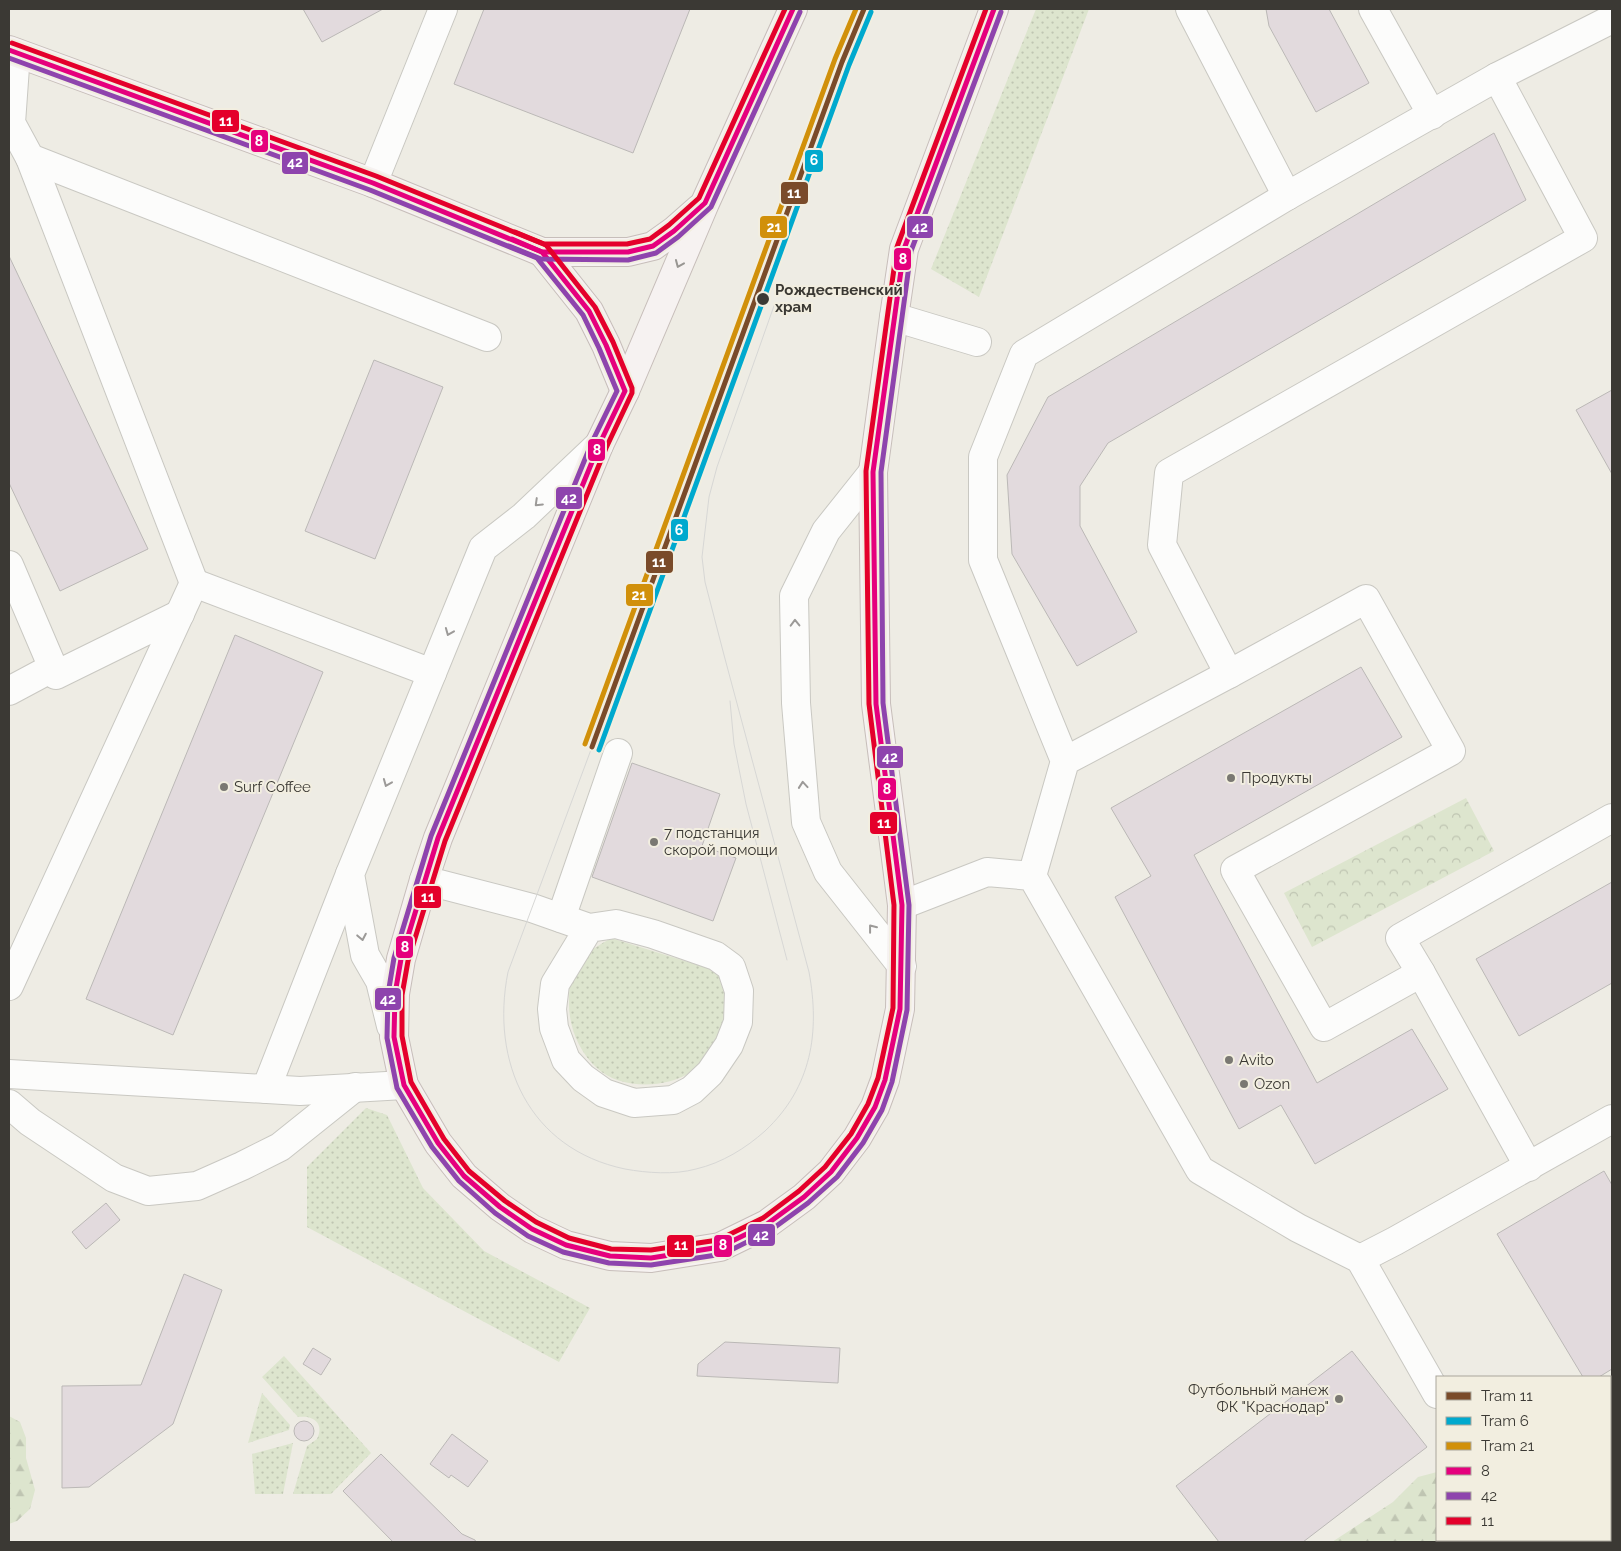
<svg xmlns="http://www.w3.org/2000/svg" width="1621" height="1551" viewBox="0 0 1621 1551" font-family="Raleway,sans-serif">
<defs>
<pattern id="grass-dots" width="8" height="8" patternUnits="userSpaceOnUse" patternTransform="scale(1.25)"><rect width="8" height="8" fill="#dde5ce"/><path d="M2 2h.1M6 6h.1" fill="none" stroke="#bfc5b2" stroke-width="1.8" stroke-linecap="round"/></pattern>
<pattern id="forest-firs" width="22" height="20" patternUnits="userSpaceOnUse" patternTransform="scale(1.25)"><rect width="22" height="20" fill="#dde5ce"/><path d="M5 1l3.5 6h-7zM16 11l3.5 6h-7z" fill="#bfc5b2"/></pattern>
<pattern id="park-crowns" width="20" height="18" patternUnits="userSpaceOnUse" patternTransform="scale(1.25)"><rect width="20" height="18" fill="#dde5ce"/><path d="M2 6a3 3 0 1 1 6 0M12 15a3 3 0 1 1 6 0" fill="none" stroke="#bfc5b2"/></pattern>
</defs>
<rect width="100%" height="100%" fill="#eeece4"/>
<g fill="url(#grass-dots)">
<polygon points="1036,9 1089,9 979,297 931,269"/>
<path d="M611 938 720 972C722 977 725 981 726 986 730 1005 722 1036 710 1051 704 1059 698 1067 689 1073 664 1089 619 1089 597 1068 578 1051 568 1025 569 1000 569 988 571 974 578 964 585 952 600 945 611 938Z"/>
<polygon points="366,1108 387,1115 423,1188 484,1251 590,1308 559,1362 307,1227 307,1167"/>
<path d="M284 1356 371 1453 331 1494H293L307 1446 317 1439C325 1423 313 1415 298 1417L262 1377Z"/>
<polygon points="262,1393 290,1425 289,1430 248,1443"/>
<polygon points="293,1443 283,1494 255,1494 252,1454"/>
</g>
<g fill="url(#forest-firs)">
<polygon points="9,1416 20,1422 26,1438 26,1458 35,1490 30,1509 17,1521 9,1524"/>
<polygon points="1437,1472 1437,1540 1505,1540 1504,1542 1332,1542 1393,1502 1418,1477"/>
</g>
<polygon fill="url(#park-crowns)" points="1466,798 1494,851 1312,947 1284,893"/>
<g fill="#e2dadd" stroke="#bbb8b6">
<polygon points="303,9 383,9 322,42"/>
<polygon points="484,9 690,9 633,153 454,84"/>
<polygon points="1266,9 1329,9 1369,83 1316,112 1269,26"/>
<polygon points="1494,133 1526,200 1108,443 1080,486 1080,526 1137,632 1077,666 1012,554 1007,475 1048,397"/>
<polygon points="9,256 148,549 60,591 9,483"/>
<polygon points="374,360 443,387 375,559 305,531"/>
<polygon points="1612,390 1612,474 1576,410"/>
<polygon points="235,635 323,672 173,1035 86,999"/>
<polygon points="1361,667 1402,737 1194,855 1317,1083 1412,1029 1448,1089 1315,1164 1281,1105 1239,1129 1115,897 1151,876 1111,808"/>
<polygon points="632,763 720,794 702,846 736,858 713,921 592,877"/>
<polygon points="1612,882 1612,983 1519,1036 1476,959"/>
<polygon points="1604,1171 1612,1185 1612,1369 1599,1377 1583,1377 1497,1234"/>
<polygon points="106,1203 120,1220 86,1249 72,1232"/>
<polygon points="184,1274 222,1290 173,1424 89,1487 62,1488 62,1386 141,1385"/>
<polygon points="725,1342 840,1348 838,1383 697,1376 698,1364"/>
<polygon points="313,1348 331,1359 321,1375 303,1364"/>
<polygon points="1352,1351 1427,1447 1303,1542 1219,1542 1176,1486"/>
<circle cx="304" cy="1431" r="10"/>
<polygon points="452,1434 488,1461 468,1487 451,1475 449,1478 430,1464"/>
<polygon points="381,1454 462,1534 475,1540 476,1542 393,1542 343,1491"/>
</g>
<g fill="none" stroke-linecap="round" stroke-linejoin="round">
<defs>
<g id="minor">
<polyline points="1190,9 1287,196"/>
<polyline points="1373,9 1432,115"/>
<polyline points="16,53 11,123 30,158 487,337"/>
<polyline points="1497,77 1612,19"/>
<polyline points="30,158 194,583"/>
<polyline points="373,183 443,9"/>
<polyline points="894,317 977,342"/>
<polyline points="873,472 826,531 794,596 796,703 806,822 828,872 902,966"/>
<polyline points="9,565 56,675 180,614"/>
<polyline points="1229,674 1366,599 1451,751 1235,870 1324,1027 1421,973"/>
<polyline points="9,691 52,668"/>
<polyline points="1032,876 1065,761 983,560 983,457 1024,354 1287,196 1497,77 1583,238 1169,473 1162,545 1229,674 1065,761"/>
<polyline points="424,880 532,908 589,928 555,984 552,1009 554,1028 566,1060 583,1078 604,1093 634,1103 673,1100 692,1090 710,1073 729,1045 738,1022 739,991 731,967 716,956 653,934 616,924 589,928"/>
<polyline points="902,905 987,872 1032,876 1200,1170 1298,1228 1360,1259 1437,1394"/>
<polyline points="561,918 618,753"/>
<polyline points="9,986 194,583 432,673"/>
<polyline points="391,1026 380,981 365,955 350,874 483,548 524,516 599,445"/>
<polyline points="9,1074 300,1091 404,1085"/>
<polyline points="266,1089 350,874"/>
<polyline points="9,1104 30,1122 114,1178 148,1191 197,1186 242,1166 280,1147 355,1087"/>
<polyline points="1529,1167 1421,973 1400,938 1612,818"/>
<polyline points="1360,1259 1395,1241 1612,1119"/>
</g>
<g id="major">
<polyline points="793,9 705,203 625,391 599,445 438,838 424,880 401,959 395,994 394,1037 404,1085 438,1143 464,1176 500,1207 532,1229 566,1245 610,1256 651,1258 720,1247 767,1224 804,1197 831,1172 857,1138 875,1107 885,1080 900,1009 902,905 876,704 873,472 894,317 904,249 994,9"/>
<polyline points="9,50 373,183 542,252 628,252 653,246 674,231 699,209"/>
<polyline points="542,252 589,311 606,345 625,391"/>
</g>
</defs>
<use href="#minor" stroke="#c9c8c2" stroke-width="30"/>
<use href="#major" stroke="#c7beba" stroke-width="30"/>
<use href="#minor" stroke="#fcfcfb" stroke-width="28"/>
<use href="#major" stroke="#f6f2f1" stroke-width="28"/>
<g stroke="#d7d7d5" stroke-width="1">
<polyline points="730,701 734,744 746,804 787,960"/>
<path d="M592 747 508 972C490 1062 529 1149 625 1169 647 1173 674 1175 696 1169 722 1163 746 1148 765 1131 812 1087 820 1032 809 972L724 655 705 582 702 557 709 497 717 467 775 303"/>
</g>
<defs>
<g id="bus-1">
<polyline points="9,50 373,183 542,252 589,311 606,345 625,391 599,445 438,838 401,959 395,994 394,1037 404,1085 438,1143 464,1176 500,1207 532,1229 566,1245 610,1256 651,1258 720,1247 767,1224 804,1197 831,1172 857,1138 875,1107 885,1080 900,1009 902,905 876,704 873,472 904,249 994,9"/>
<polyline points="512,239 542,252 628,252 653,246 674,231 705,203 793,9"/>
</g>
<g id="bus-2">
<polyline points="9,58 370,190 537,258 583,315 599,348 617,391 592,442 431,836 394,958 388,994 387,1038 397,1088 432,1147 459,1181 495,1213 528,1236 563,1252 609,1263 651,1265 723,1254 771,1230 808,1203 837,1177 863,1143 882,1110 892,1082 907,1010 909,905 883,703 881,472 911,251 1001,12"/>
<polyline points="509,246 541,259 628,260 656,253 678,237 711,207 800,12"/>
</g>
<g id="bus-3">
<polyline points="12,43 376,176 546,245 595,307 613,342 632,388 632,393 606,448 445,841 408,961 402,995 402,1036 411,1082 444,1139 469,1171 505,1201 536,1222 569,1238 611,1249 651,1250 718,1240 763,1218 799,1191 825,1167 851,1134 868,1104 878,1078 893,1008 894,905 869,704 866,471 897,247 986,9"/>
<polyline points="515,232 544,244 627,244 650,239 669,225 699,198 785,9"/>
</g>
</defs>
<use href="#bus-1" stroke="#f2eee0" stroke-width="9"/>
<use href="#bus-2" stroke="#f2eee0" stroke-width="9"/>
<use href="#bus-3" stroke="#f2eee0" stroke-width="9"/>
<use href="#bus-1" stroke="#e5007d" stroke-width="5"/>
<use href="#bus-2" stroke="#8e44ad" stroke-width="5"/>
<use href="#bus-3" stroke="#e4002b" stroke-width="5"/>
<defs>
<polyline id="tram-1" points="592,747 842,62 864,9"/>
<polyline id="tram-2" points="599,750 849,65 871,12"/>
<polyline id="tram-3" points="585,744 835,59 856,9"/>
</defs>
<use href="#tram-1" stroke="#f2eee0" stroke-width="9"/>
<use href="#tram-2" stroke="#f2eee0" stroke-width="9"/>
<use href="#tram-3" stroke="#f2eee0" stroke-width="9"/>
<use href="#tram-1" stroke="#7a4b2a" stroke-width="5"/>
<use href="#tram-2" stroke="#00a9ce" stroke-width="5"/>
<use href="#tram-3" stroke="#d1900a" stroke-width="5"/>
</g>
<defs><path id="oneway-chevron" d="M-2-3.5L2.5 0L-2 3.5" fill="none" stroke-width="1.6" stroke-linecap="round" stroke-linejoin="round" transform="scale(1.25)"/></defs>
<use stroke="#989692" href="#oneway-chevron" transform="translate(679 264) rotate(113)"/>
<g stroke="#9c9a98">
<use href="#oneway-chevron" transform="translate(538 503) rotate(136)"/>
<use href="#oneway-chevron" transform="translate(795 623) rotate(-91)"/>
<use href="#oneway-chevron" transform="translate(449 632) rotate(112)"/>
<use href="#oneway-chevron" transform="translate(387 783) rotate(112)"/>
<use href="#oneway-chevron" transform="translate(803 785) rotate(-95)"/>
<use href="#oneway-chevron" transform="translate(872 928) rotate(-128)"/>
<use href="#oneway-chevron" transform="translate(362 937) rotate(79)"/>
</g>
<circle fill="#3b3934" stroke="#f2eee0" stroke-width="2" cx="763" cy="299" r="7"/>
<g fill="#7a7872" stroke="#f2eee0" stroke-width="2">
<circle cx="1231" cy="778" r="5"/>
<circle cx="224" cy="787" r="5"/>
<circle cx="654" cy="842" r="5"/>
<circle cx="1229" cy="1060" r="5"/>
<circle cx="1244" cy="1084" r="5"/>
<circle cx="1339" cy="1399" r="5"/>
</g>
<g text-anchor="middle" stroke-width="4" stroke-linejoin="round" paint-order="stroke">
<g font-size="15" font-weight="bold" fill="#3b3934" stroke="#f2eee0" text-anchor="start">
<text x="775" y="295">Рождественский<tspan x="775" dy="17">храм</tspan></text>
</g>
<g font-size="15" fill="#3b3934" stroke="#f2eee0" text-anchor="start">
<text x="1241" y="783">Продукты</text>
<text x="234" y="792">Surf Coffee</text>
<text x="664" y="838">7 подстанция<tspan x="664" dy="17">скорой помощи</tspan></text>
<text x="1239" y="1065">Avito</text>
<text x="1254" y="1089">Ozon</text>
<text x="1329" y="1395" text-anchor="end">Футбольный манеж<tspan x="1329" dy="17">ФК "Краснодар"</tspan></text>
</g>
</g>
<g stroke="#f2eee0" stroke-width="2">
<rect x="211" y="109" width="29" height="24" rx="5" fill="#e4002b"/>
<rect x="250" y="129" width="19" height="24" rx="5" fill="#e5007d"/>
<rect x="804" y="149" width="20" height="24" rx="5" fill="#00a9ce"/>
<rect x="281" y="151" width="28" height="24" rx="5" fill="#8e44ad"/>
<rect x="780" y="181" width="29" height="24" rx="5" fill="#7a4b2a"/>
<rect x="906" y="215" width="28" height="24" rx="5" fill="#8e44ad"/>
<rect x="759" y="215" width="29" height="24" rx="5" fill="#d1900a"/>
<rect x="893" y="247" width="19" height="24" rx="5" fill="#e5007d"/>
<rect x="587" y="438" width="19" height="24" rx="5" fill="#e5007d"/>
<rect x="555" y="486" width="28" height="24" rx="5" fill="#8e44ad"/>
<rect x="670" y="518" width="19" height="24" rx="5" fill="#00a9ce"/>
<rect x="645" y="550" width="29" height="24" rx="5" fill="#7a4b2a"/>
<rect x="625" y="583" width="29" height="24" rx="5" fill="#d1900a"/>
<rect x="876" y="745" width="28" height="24" rx="5" fill="#8e44ad"/>
<rect x="877" y="777" width="20" height="24" rx="5" fill="#e5007d"/>
<rect x="869" y="811" width="29" height="24" rx="5" fill="#e4002b"/>
<rect x="413" y="885" width="29" height="24" rx="5" fill="#e4002b"/>
<rect x="395" y="935" width="19" height="24" rx="5" fill="#e5007d"/>
<rect x="374" y="987" width="28" height="24" rx="5" fill="#8e44ad"/>
<rect x="747" y="1223" width="29" height="24" rx="5" fill="#8e44ad"/>
<rect x="713" y="1234" width="20" height="24" rx="5" fill="#e5007d"/>
<rect x="666" y="1234" width="29" height="24" rx="5" fill="#e4002b"/>
</g>
<g font-size="14" text-anchor="middle" font-weight="bold" fill="#fff">
<text x="226" y="126">11</text>
<text x="259" y="146">8</text>
<text x="814" y="165">6</text>
<text x="295" y="167">42</text>
<text x="794" y="198">11</text>
<text x="920" y="232">42</text>
<text x="774" y="232">21</text>
<text x="903" y="264">8</text>
<text x="597" y="455">8</text>
<text x="569" y="503">42</text>
<text x="679" y="535">6</text>
<text x="659" y="567">11</text>
<text x="639" y="600">21</text>
<text x="890" y="762">42</text>
<text x="887" y="794">8</text>
<text x="884" y="828">11</text>
<text x="428" y="902">11</text>
<text x="405" y="952">8</text>
<text x="388" y="1004">42</text>
<text x="761" y="1240">42</text>
<text x="723" y="1250">8</text>
<text x="681" y="1250">11</text>
</g>
<rect width="1621" height="1551" fill="none" stroke="#3b3934" stroke-width="20"/>
<rect x="1436" y="1376" width="175" height="165" fill="#f2eee0" stroke="#a9a69b"/>
<rect x="1446" y="1392" width="25" height="8" fill="#7a4b2a" stroke="#a9a69b"/>
<text x="1481" y="1401" font-size="15" fill="#3b3934">Tram 11</text>
<rect x="1446" y="1417" width="25" height="8" fill="#00a9ce" stroke="#a9a69b"/>
<text x="1481" y="1426" font-size="15" fill="#3b3934">Tram 6</text>
<rect x="1446" y="1442" width="25" height="8" fill="#d1900a" stroke="#a9a69b"/>
<text x="1481" y="1451" font-size="15" fill="#3b3934">Tram 21</text>
<rect x="1446" y="1467" width="25" height="8" fill="#e5007d" stroke="#a9a69b"/>
<text x="1481" y="1476" font-size="15" fill="#3b3934">8</text>
<rect x="1446" y="1492" width="25" height="8" fill="#8e44ad" stroke="#a9a69b"/>
<text x="1481" y="1501" font-size="15" fill="#3b3934">42</text>
<rect x="1446" y="1517" width="25" height="8" fill="#e4002b" stroke="#a9a69b"/>
<text x="1481" y="1526" font-size="15" fill="#3b3934">11</text>
</svg>
